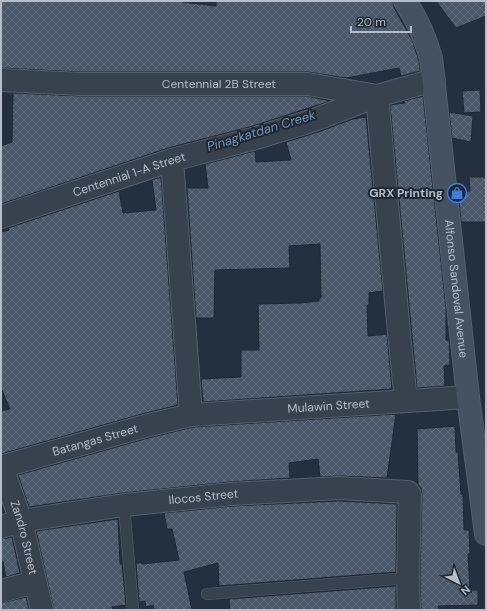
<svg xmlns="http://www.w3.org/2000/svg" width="487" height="611" viewBox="0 0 487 611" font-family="'DM Sans',sans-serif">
<defs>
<pattern id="building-cross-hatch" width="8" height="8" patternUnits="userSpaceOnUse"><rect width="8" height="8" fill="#4a5768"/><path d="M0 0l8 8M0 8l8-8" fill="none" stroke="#626d7c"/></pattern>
</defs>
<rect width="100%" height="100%" fill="#24303f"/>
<g fill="url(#building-cross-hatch)" stroke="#1f2936">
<polygon points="1,1 183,1 183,2 216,6 216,1 393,1 394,8 412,40 419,61 420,71 401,76 399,68 346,78 308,72 81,72 1,68"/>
<polygon points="436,1 486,1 486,16 456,28"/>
<polygon points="480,90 481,112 464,113 462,91"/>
<polygon points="13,93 81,96 307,96 330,101 253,126 168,148 1,204 1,146 12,142"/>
<polygon points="423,96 446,308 446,340 449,340 450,365 444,366 445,386 417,388 390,105 405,103 404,101"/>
<polygon points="449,112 473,116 471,142 452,138"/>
<polygon points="366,117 383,291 369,293 369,305 367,305 368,336 387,334 392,389 203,402 201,379 241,377 241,350 259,350 258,304 302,303 319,301 319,298 321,298 320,244 289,246 290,268 215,270 214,318 196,318 187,188 208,188 205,164 255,151 256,162 291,160 286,142 318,132 353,119"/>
<polygon points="161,177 178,405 142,414 1,454 1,411 10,409 1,388 1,232 9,230 8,228 119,191 123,213 156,210 152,180"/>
<polygon points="469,177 486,177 486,222 461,222 458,191 470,191"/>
<polygon points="396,414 387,478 340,476 320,477 318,459 289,463 290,478 230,482 123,493 29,507 18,475 148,438 193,427"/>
<polygon points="455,426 456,452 458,452 461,494 463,494 464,530 469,530 470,554 468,554 470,590 478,590 478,605 438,606 439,610 421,610 420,578 422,495 421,488 418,484 417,429"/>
<polygon points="339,501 397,504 396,572 219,586 218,563 184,572 192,610 154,610 153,605 146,607 145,601 139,602 136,563 142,563 142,564 179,560 172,529 167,529 164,513 232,506"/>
<polygon points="118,519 120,564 122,564 126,605 112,607 113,610 54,610 36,531"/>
<polygon points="12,537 20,573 6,577 3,562 1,562 1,539"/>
<polygon points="396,586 396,610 230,610 229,599"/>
<polygon points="26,597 29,610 1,610 1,603"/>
</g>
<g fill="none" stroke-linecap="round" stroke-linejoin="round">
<defs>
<g id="service">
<polyline points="124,505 133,610"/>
<polyline points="207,594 408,578"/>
</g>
<g id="minor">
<path id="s1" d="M1 80 81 84H308L377 96 434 80"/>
<polyline points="172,160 191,415"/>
<path id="s2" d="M1 217 172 160 256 138 314 120 377 96 399 333 406 401"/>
<path id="s3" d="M1 467 145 426 191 415 468 397"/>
<path id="s4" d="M2 467 21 521 42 610"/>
<path id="s5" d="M1 527 21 521 124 505 231 494 339 488 408 492 410 495 408 578 409 610"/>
<polyline points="1,591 35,582"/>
</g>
<g id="secondary">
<path id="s6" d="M405 1C417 19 425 37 431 58L468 397 486 534"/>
</g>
</defs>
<use href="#service" stroke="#56606d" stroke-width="12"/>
<use href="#minor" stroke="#56606d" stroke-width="24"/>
<use href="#secondary" stroke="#56606d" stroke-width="24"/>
<use href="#service" stroke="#38424f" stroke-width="11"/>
<use href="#minor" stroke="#38424f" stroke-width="22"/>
<use href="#secondary" stroke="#465162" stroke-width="22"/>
</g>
<defs>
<symbol id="shop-ring" viewBox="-11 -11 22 22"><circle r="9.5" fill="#1d2734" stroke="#3f7fe0" stroke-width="1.5"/><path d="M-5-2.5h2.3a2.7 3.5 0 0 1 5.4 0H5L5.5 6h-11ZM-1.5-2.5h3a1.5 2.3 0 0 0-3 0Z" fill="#3f7fe0"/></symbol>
</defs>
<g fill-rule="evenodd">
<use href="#shop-ring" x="446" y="182" width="22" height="22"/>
</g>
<g text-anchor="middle" stroke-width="4" stroke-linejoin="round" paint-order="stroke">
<g font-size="12" fill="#b5bdca" stroke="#1d2734">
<text dy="4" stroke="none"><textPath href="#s1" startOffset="218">Centennial 2B Street</textPath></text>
<text dy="4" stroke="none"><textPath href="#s2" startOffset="135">Centennial 1-A Street</textPath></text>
<text dy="4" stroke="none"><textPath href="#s6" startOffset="295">Alfonso Sandoval Avenue</textPath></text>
<text dy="4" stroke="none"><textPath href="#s3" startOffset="335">Mulawin Street</textPath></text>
<text dy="4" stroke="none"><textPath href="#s3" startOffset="98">Batangas Street</textPath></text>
<text dy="4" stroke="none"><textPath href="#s5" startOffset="205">Ilocos Street</textPath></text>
<text dy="4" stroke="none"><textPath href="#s4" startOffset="74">Zandro Street</textPath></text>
</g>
<g font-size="12" font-weight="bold" fill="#b5bdca" stroke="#1d2734" text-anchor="end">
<text x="443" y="197">GRX Printing</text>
</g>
<g font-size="13" font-style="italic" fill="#7c94b2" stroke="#1d2734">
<text transform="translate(261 130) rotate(-17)" y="5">Pinagkatdan Creek</text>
</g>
</g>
<rect width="487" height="611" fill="none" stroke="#b5bdca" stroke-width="4"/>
<g transform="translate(459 583) rotate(138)" stroke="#1d2734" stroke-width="3" paint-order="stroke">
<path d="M0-3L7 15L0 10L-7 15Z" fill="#b5bdca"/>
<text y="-6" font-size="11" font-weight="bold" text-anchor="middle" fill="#b5bdca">N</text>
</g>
<path d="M351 26v6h60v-6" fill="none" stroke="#b5bdca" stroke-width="2"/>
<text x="357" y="26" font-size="12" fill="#b5bdca" stroke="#1d2734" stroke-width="3" paint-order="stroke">20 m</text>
</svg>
